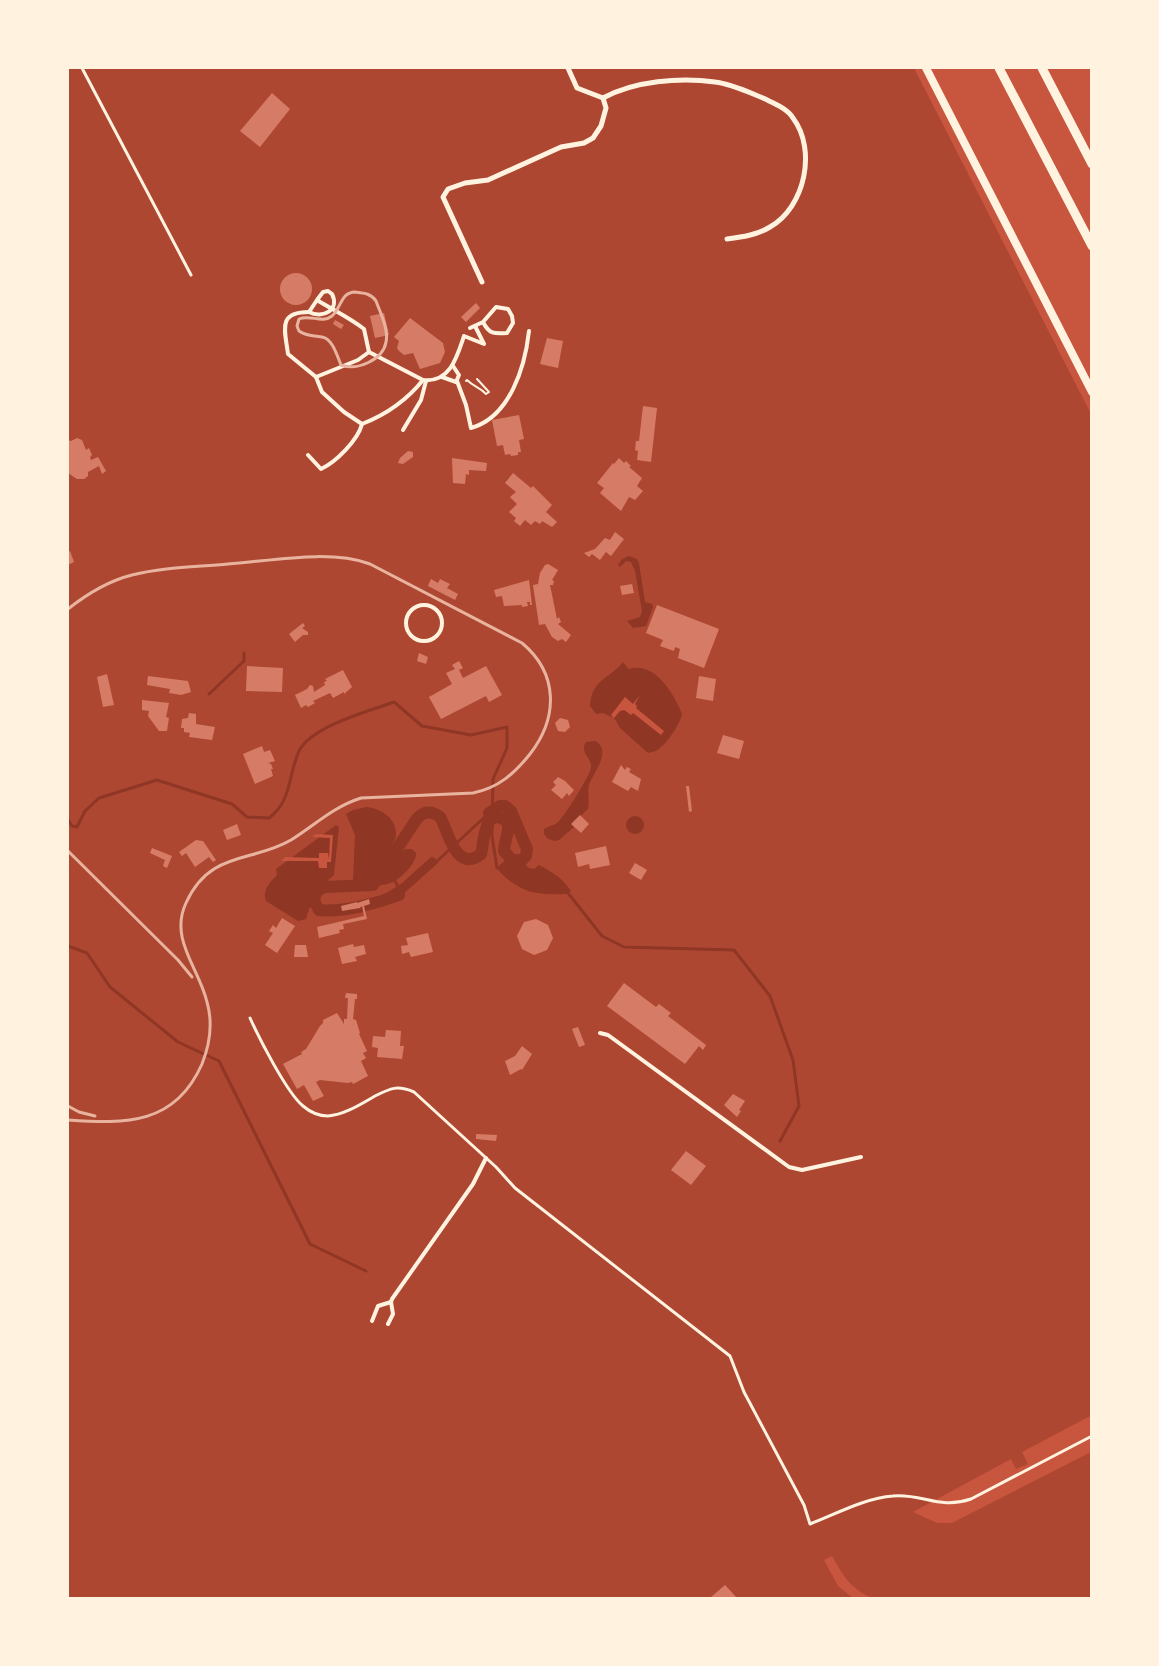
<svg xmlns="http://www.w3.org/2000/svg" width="1159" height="1666" viewBox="0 0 1159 1666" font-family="'Source Sans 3',sans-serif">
<rect width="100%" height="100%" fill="#c8553d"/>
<path fill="#ae4732" d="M68 68H914L1091 414 1092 1415 1022 1452 1028 1464 1016 1469 1011 1459 913 1512 937 1523H952L1091 1452V1598H872C850 1588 844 1577 832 1556L824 1560 838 1586 853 1598H68Z"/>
<g fill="#8f3625">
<polygon points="629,556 637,559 639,563 645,602 652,604 653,607 646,626 633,628 627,621 640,617 642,611 635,571 631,562 626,561 620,567 618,565 622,559"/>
<path d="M623 662 629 669C655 661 674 694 682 714 681 722 668 742 661 747 658 751 652 752 648 753L620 728 614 718 603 713 596 714 590 706C592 678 609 680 623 662Z"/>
<path d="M596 741C612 753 593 772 589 785 587 792 590 801 588 809L572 824 574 827 559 840 555 841 548 839 544 834V829C548 826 553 826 557 823 563 819 590 775 591 768 592 756 579 754 586 742Z"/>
<path d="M366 807C380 808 397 818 396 835 396 841 390 847 388 853L391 858H396L405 849H412L416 853C417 864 398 882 387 884 377 887 366 886 357 886L353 882 355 835 346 814 353 810Z"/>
<circle cx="635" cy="825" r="9"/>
<path d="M336 825 339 827 334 875 315 891 306 919 298 921 266 901C262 890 270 882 277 875L276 869Z"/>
<path d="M522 855 528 858 523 863 529 868 534 869 539 865C552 872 563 878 571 891L567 894C558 894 547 895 538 893 524 892 504 879 497 868L505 860Z"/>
<polygon points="431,857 435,858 438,863 401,896 386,900 385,894 402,883"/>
</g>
<g fill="#c8553d">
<polygon points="640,695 635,704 637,706 636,708 664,731 661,735 633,713 631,715 624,710 620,711 614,718 611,715 625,697 633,704"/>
<polygon points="316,834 333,835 331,862 327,862 327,868 319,868 318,861 281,861 285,857 319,858 319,853 328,853 329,859 330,838 312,837"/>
</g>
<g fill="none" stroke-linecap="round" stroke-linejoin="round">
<g stroke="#8f3625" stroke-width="3">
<polyline points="209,694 244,661 244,653"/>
<path d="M68 820 72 826 77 827 85 811 99 798 157 780 232 804 247 817 269 818C292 801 288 775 299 751 312 726 369 711 394 702L422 726 471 735 507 727V748L493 779 492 836 497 868"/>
<polyline points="435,863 489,813"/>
<polyline points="395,881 397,885"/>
<polyline points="568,893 602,936 624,947 734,950 770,996 793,1060 799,1106 780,1141"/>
<polyline points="68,946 87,953 110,987 178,1042 219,1061 310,1244 366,1271"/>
</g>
<path stroke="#8f3625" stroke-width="12" d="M399 895C378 903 342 913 319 910L314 901 316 892 324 887 373 885 416 820C423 811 431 810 440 817 448 829 455 874 481 854 484 843 484 809 503 819 507 821 508 822 508 826 509 834 504 842 504 851L512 860H522L526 856 527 849 511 811 505 806H500L489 813"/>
</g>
<g fill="#d67c66">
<polygon points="272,93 290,109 260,147 240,131"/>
<circle cx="296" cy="289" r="16"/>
<polygon points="476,303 480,308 466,322 461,317"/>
<polygon points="384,313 389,335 375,338 370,316"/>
<polygon points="410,318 443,343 445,352 440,363 420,369 413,353 404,355 399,351 397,348 399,341 394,337"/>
<polygon points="335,320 344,325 341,329 333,324"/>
<polygon points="547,338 563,341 558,368 540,364"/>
<polygon points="643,406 657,408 651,462 637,460 638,451 635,450 636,441 639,441"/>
<polygon points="519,415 524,439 519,440 521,452 518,452 518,455 511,456 510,454 505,455 503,445 497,446 492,420"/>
<polygon points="77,438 82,440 86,450 89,448 92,455 90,457 91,460 98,457 106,471 102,474 99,466 88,472 88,476 84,479 77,479 68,473 68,440 71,441"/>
<polygon points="408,451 413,452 413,457 403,464 398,463 400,458"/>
<polygon points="452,458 487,463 486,471 469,470 469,475 466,474 465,484 453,483"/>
<polygon points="619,458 624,463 626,461 631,466 629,467 642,478 637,486 643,491 635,500 629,497 621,511 600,493 604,488 597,483 613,463 614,464"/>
<polygon points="513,473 531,488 533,486 552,505 546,512 557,522 552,527 542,521 540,524 535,521 531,525 525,520 520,526 514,521 516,518 509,512 517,504 510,497 516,492 505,483"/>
<polygon points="615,532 624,539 611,556 606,552 600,560 592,554 589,557 584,553 595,549 605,538 610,540"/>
<polygon points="70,551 74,562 68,565 68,552"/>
<polygon points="548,564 558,570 552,580 554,581 553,585 550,585 557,619 559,617 561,622 558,624 571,635 566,642 562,639 558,641 552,637 545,624 539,625 533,585 538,584 540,573 545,565"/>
<polygon points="431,579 438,583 440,579 450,584 447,588 458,594 455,600 428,586"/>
<polygon points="529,580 532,605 530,605 530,602 527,602 528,606 522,607 522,605 504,606 502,596 496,597 494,590"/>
<polygon points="632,584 634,593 622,595 620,586"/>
<polygon points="657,605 719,629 704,668 678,658 680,649 675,647 674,651 660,646 663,640 646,633"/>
<polygon points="303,623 305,626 302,628 308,632 308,635 303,635 295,642 289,634"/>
<polygon points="419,653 428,657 426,664 417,661"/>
<polygon points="459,661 463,668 459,670 463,678 486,666 502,695 489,702 486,696 441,719 429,697 452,684 446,673 455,669 452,665"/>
<polygon points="247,666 283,668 282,692 246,691"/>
<polygon points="343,670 352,687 344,694 344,692 333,698 330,693 313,701 315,703 308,707 306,705 301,708 295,695 307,689 310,685 313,686 314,692 325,685 324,682 327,681 325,679"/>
<polygon points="107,674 114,705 103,707 97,677"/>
<polygon points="148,676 188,681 191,692 181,695 169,693 170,689 147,685"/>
<polygon points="699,676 716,679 713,701 696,698"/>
<polygon points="142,700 169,703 166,717 169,718 167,731 159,731 148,716 149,711 142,710"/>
<polygon points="189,713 196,714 196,724 215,727 212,740 189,737 190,733 184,732 184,728 181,728 182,719 188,718"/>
<polygon points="560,718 568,720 570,727 565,732 558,731 555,723"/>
<polygon points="723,735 744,741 739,759 717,753"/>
<polygon points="262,746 264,752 270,750 275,761 268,763 271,764 273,769 271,769 273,776 255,784 243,754"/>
<polygon points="621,765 625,770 627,767 631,769 629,772 641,779 638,791 631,787 628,791 612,782"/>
<polygon points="558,777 565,781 574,790 569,796 567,793 562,799 551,790 556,785 553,782"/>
<polygon points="686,786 689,786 692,811 689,812"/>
<polygon points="580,815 589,824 581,833 571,824"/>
<polygon points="237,824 241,835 227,840 223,830"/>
<polygon points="196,840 203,841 216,860 213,862 209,857 195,867 186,853 182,856 179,852"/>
<polygon points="606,846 610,865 590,869 589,864 578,867 575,853"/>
<polygon points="152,848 172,856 167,868 163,866 165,860 150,853"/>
<polygon points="635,863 647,870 641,880 629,873"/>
<polygon points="369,899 370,904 364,906 367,919 343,924 344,929 339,930 340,933 319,938 317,927 364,916 362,906 360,908 342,911 341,906 357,902 357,903"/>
<polygon points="282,918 295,926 277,953 265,945 273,933 269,931 273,925 276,928"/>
<polygon points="536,919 548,925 553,938 547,950 534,955 522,949 517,936 524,922"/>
<polygon points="428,933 433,952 411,957 409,952 402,954 401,946 408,945 406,938"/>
<polygon points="353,944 354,947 364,945 366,954 355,957 357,961 342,964 338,948"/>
<polygon points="295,945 306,945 308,957 294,957"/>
<polygon points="624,983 656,1007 659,1004 671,1013 668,1016 706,1045 703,1050 699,1046 685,1064 607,1006"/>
<polygon points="346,993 357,994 357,999 355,999 353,1019 356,1020 360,1033 359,1034 367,1051 363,1053 366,1058 361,1061 368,1076 353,1084 352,1082 348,1083 320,1080 316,1082 324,1096 313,1101 304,1085 297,1089 283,1064 302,1054 301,1052 306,1049 320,1026 323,1023 323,1020 337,1013 344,1024 344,1019 347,1019 348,998 345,998"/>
<polygon points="578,1027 585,1045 579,1047 572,1029"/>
<polygon points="386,1030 401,1031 400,1046 404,1046 402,1059 377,1057 378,1048 372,1047 373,1036 385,1037"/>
<polygon points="522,1046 532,1054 522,1070 521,1069 510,1075 505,1061 515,1056"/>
<polygon points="733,1094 745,1101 739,1110 741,1111 737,1117 724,1105"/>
<polygon points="476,1134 497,1135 496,1141 476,1139"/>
<polygon points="686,1151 706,1166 691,1185 671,1170"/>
<polygon points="725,1585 737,1598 710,1598"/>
</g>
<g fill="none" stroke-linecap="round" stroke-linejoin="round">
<path stroke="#fff3e0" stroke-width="2" d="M466 381 467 380C474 387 480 387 486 394L489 392 477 379"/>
<g stroke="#fff3e0" stroke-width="3">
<polyline points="82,68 191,275"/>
<path d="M250 1018C259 1038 287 1093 303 1106 310 1112 318 1116 328 1116 344 1115 361 1104 375 1096 391 1088 397 1085 414 1092L496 1167 515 1188 730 1356 744 1392 804 1505 810 1524C836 1514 865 1498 893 1496 922 1493 939 1510 971 1499L1092 1436"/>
</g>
<g stroke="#fff3e0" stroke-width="4">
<path d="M317 300 309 312C323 319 340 310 332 294L328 291 323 292 317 300C333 310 350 318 364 329L369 352 423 380C450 383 457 357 464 336L484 344 475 326"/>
<path d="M309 312C277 312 285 330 288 354L316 377 358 360 369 352"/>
<path d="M470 328 483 322 496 307 508 309 512 316 513 323 507 333C494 334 489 334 483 322"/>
<polyline points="442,377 456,382 459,375 453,366"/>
<path d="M457 381 466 405 471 428C510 417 525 367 529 331"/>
<path d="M362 424C385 415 407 400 423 380"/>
<polyline points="403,430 421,400 426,381"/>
<path d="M308 455 321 469C336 462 358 440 362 424L344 412 322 392 316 377"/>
<circle cx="424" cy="623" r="18"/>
<polyline points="600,1033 608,1035 789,1167 802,1170 861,1157"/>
<polyline points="372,1321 378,1306 391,1302"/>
<polyline points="388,1324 393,1314 391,1302 392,1299 473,1184 486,1158"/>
</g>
<g stroke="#fff3e0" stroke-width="5">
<path d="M603 98C634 81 680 77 715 82 732 84 748 92 763 98 773 103 787 108 793 118 817 150 805 207 770 227 757 235 742 237 727 239"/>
<polyline points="482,282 443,197 448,189 465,183 488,180 561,147 584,143 593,138 601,126 606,108 603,98 577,88 568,68"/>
</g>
<polyline stroke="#fff3e0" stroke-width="8" points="926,68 1092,392"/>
<g stroke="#fff3e0" stroke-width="9">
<polyline points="999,68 1092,246"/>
<polyline points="1042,68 1092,164"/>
</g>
<g stroke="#e9b49f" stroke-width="3">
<path d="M354 292C363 293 371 293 376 301 380 312 389 330 386 342 383 360 357 371 341 365 337 356 333 339 322 337 313 335 308 337 299 331L297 326 299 319C310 314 322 324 332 316 341 308 341 293 354 292Z"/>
<path d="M68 609C87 594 108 581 132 575 163 567 196 567 228 564 271 561 329 549 370 564L522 643C559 674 558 718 530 754 514 774 498 788 473 793L361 798C333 807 315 825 291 840 252 863 210 850 186 903 169 939 199 968 207 1002 213 1023 210 1044 202 1064 175 1125 126 1124 68 1120"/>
<polyline points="68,851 178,960 192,977"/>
<polyline points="68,1106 79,1112 95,1116"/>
</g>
</g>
<rect width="1159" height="1666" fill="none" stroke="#fff3e0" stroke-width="138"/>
</svg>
